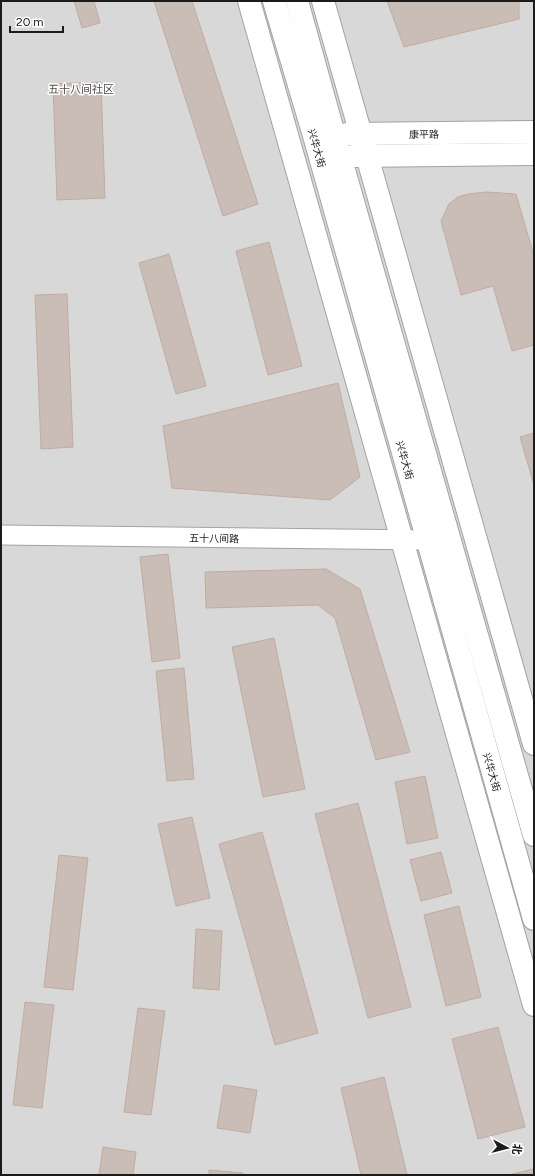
<svg xmlns="http://www.w3.org/2000/svg" width="535" height="1176" viewBox="0 0 535 1176" font-family="Figtree,'Noto Sans SC',sans-serif">
<rect width="100%" height="100%" fill="#eee8df"/>
<rect fill="#d9d8d8" x="1" y="1" width="533" height="1174"/>
<g fill="#c9bdb5" stroke="#c0aca0">
<polygon points="74,1 94,1 100,23 82,28"/>
<polygon points="154,1 192,1 258,204 223,216"/>
<polygon points="387,1 519,1 519,19 404,47"/>
<polygon points="101,82 105,198 57,200 53,84"/>
<polygon points="486,192 516,194 534,256 534,345 512,351 493,286 461,295 441,221 449,204 458,197 468,194"/>
<polygon points="269,242 302,366 268,375 236,251"/>
<polygon points="169,254 206,386 176,394 139,263"/>
<polygon points="67,294 73,447 41,449 35,295"/>
<polygon points="338,383 360,477 330,500 172,488 163,426"/>
<polygon points="534,433 534,485 520,437"/>
<polygon points="168,554 180,658 152,662 140,557"/>
<polygon points="326,569 360,589 410,752 376,760 335,618 318,605 206,608 205,572"/>
<polygon points="274,638 305,789 263,797 232,647"/>
<polygon points="184,668 194,779 167,781 156,671"/>
<polygon points="425,776 438,838 407,844 395,782"/>
<polygon points="358,803 411,1007 368,1018 315,814"/>
<polygon points="192,817 210,898 176,906 158,824"/>
<polygon points="262,832 318,1033 275,1045 219,844"/>
<polygon points="441,852 452,893 421,901 410,860"/>
<polygon points="59,855 88,858 73,990 44,987"/>
<polygon points="459,906 481,997 446,1006 424,915"/>
<polygon points="196,929 222,931 219,990 193,988"/>
<polygon points="25,1002 54,1005 42,1108 13,1105"/>
<polygon points="138,1008 165,1011 151,1115 124,1112"/>
<polygon points="498,1027 525,1127 478,1139 452,1039"/>
<polygon points="384,1077 407,1175 361,1175 341,1088"/>
<polygon points="224,1085 257,1090 250,1133 217,1128"/>
<polygon points="103,1147 136,1152 133,1175 99,1175"/>
<polygon points="534,1169 534,1175 508,1175"/>
<polygon points="209,1170 243,1173 243,1175 209,1175"/>
</g>
<g fill="none" stroke-linecap="round" stroke-linejoin="round">
<defs>
<polyline id="minor" points="1,535 427,540"/>
<g id="tertiary">
<polyline points="249,1 534,1005"/>
<polyline points="274,1 315,139 534,919"/>
<polyline points="297,1 340,156 534,835"/>
<polyline points="323,1 534,744"/>
<polyline points="347,134 534,132"/>
<polyline points="353,156 534,154"/>
</g>
</defs>
<use href="#minor" stroke="#a2a2a2" stroke-width="21"/>
<use href="#tertiary" stroke="#a2a2a2" stroke-width="24"/>
<use href="#minor" stroke="#fff" stroke-width="19"/>
<use href="#tertiary" stroke="#fff" stroke-width="22"/>
</g>
<g text-anchor="middle" stroke-width="3" stroke-linejoin="round" paint-order="stroke">
<g font-size="10" fill="#1b1b1b" stroke="#fff">
<text transform="translate(424 134) rotate(-1)" y="4">康平路</text>
<text transform="translate(317 148) rotate(74)" y="4">兴华大街</text>
<text transform="translate(405 460) rotate(74)" y="4">兴华大街</text>
<text transform="translate(214 538) rotate(1)" y="4">五十八间路</text>
<text transform="translate(492 772) rotate(74)" y="4">兴华大街</text>
</g>
<g font-size="11" fill="#4e4e4e" stroke="#fff">
<text x="81" y="93">五十八间社区</text>
</g>
</g>
<rect width="535" height="1176" fill="none" stroke="#1b1b1b" stroke-width="4"/>
<g transform="translate(507 1148) rotate(97)" stroke="#ffffff" stroke-width="3" paint-order="stroke">
<path d="M0-3L7 15L0 10L-7 15Z" fill="#1b1b1b"/>
<text y="-6" font-size="11" font-weight="bold" text-anchor="middle" fill="#1b1b1b">北</text>
</g>
<path d="M10 26v6h53v-6" fill="none" stroke="#1b1b1b" stroke-width="2"/>
<text x="16" y="26" font-size="12" fill="#1b1b1b" stroke="#ffffff" stroke-width="3" paint-order="stroke">20 m</text>
</svg>
